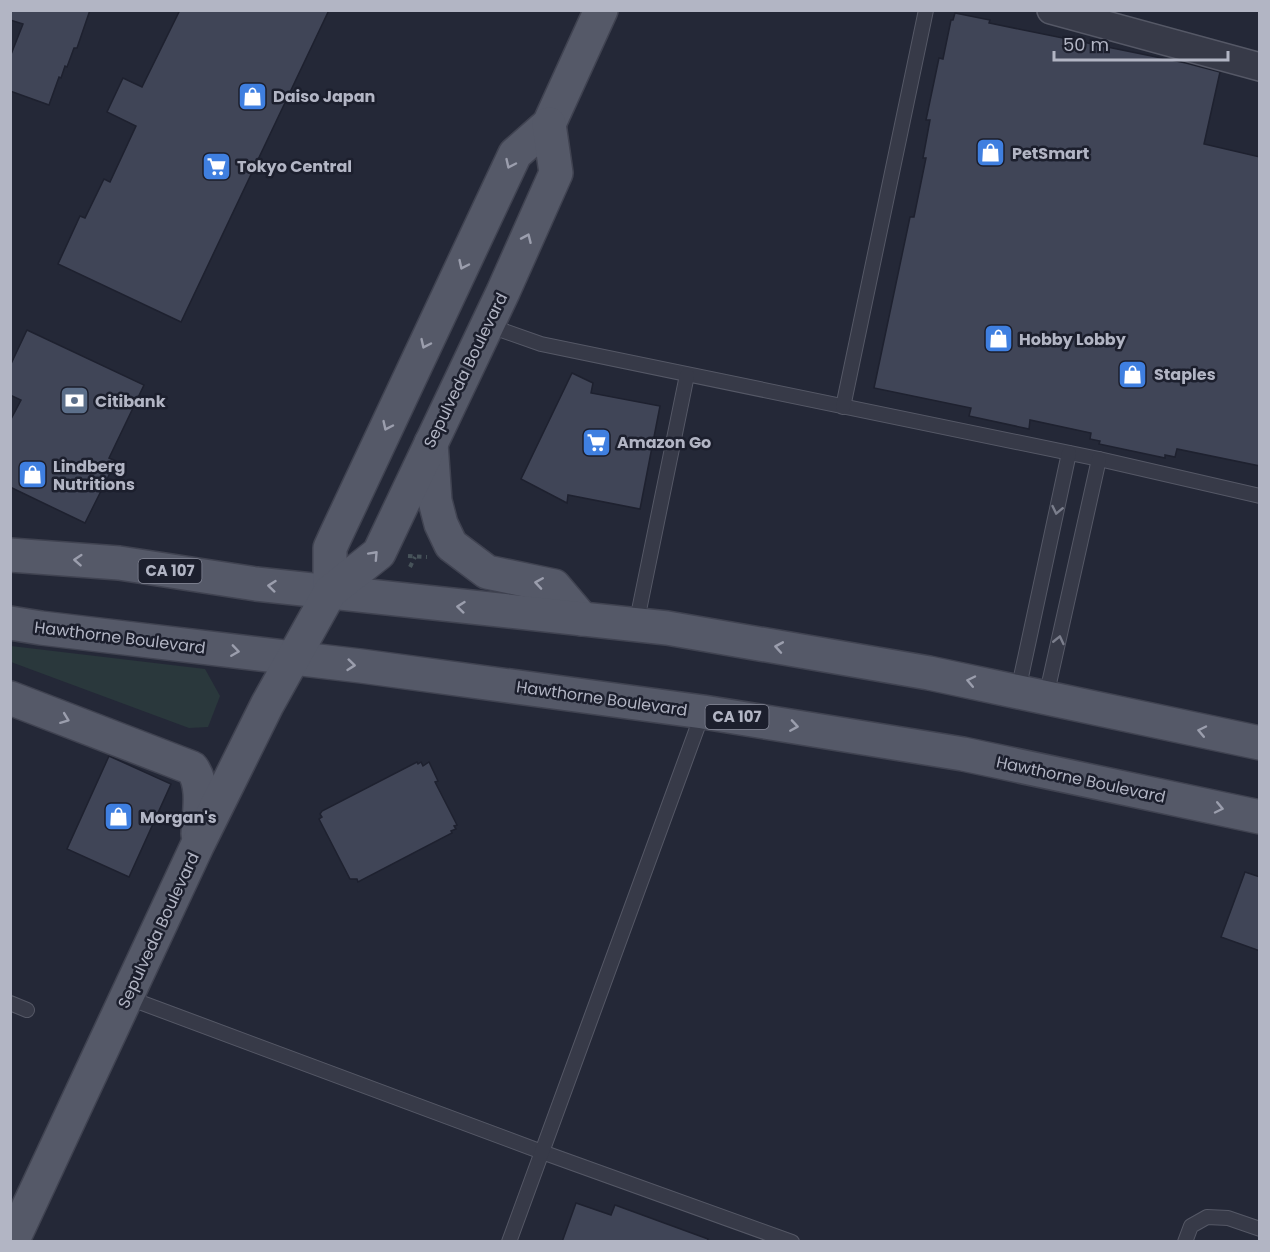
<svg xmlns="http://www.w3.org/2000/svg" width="1270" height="1252" viewBox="0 0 1270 1252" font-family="Poppins,sans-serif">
<rect width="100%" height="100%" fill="#242837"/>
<polygon fill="#2a383c" points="11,646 205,669 220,696 208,727 189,728 11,662"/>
<g fill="#404557" stroke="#1e212f" stroke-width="1.5">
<polygon points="10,10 90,10 77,48 74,48 67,67 65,66 61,78 59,77 49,105 10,91 10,57 23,24 10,20"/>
<polygon points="180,10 329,10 181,322 58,264 80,216 85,218 104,179 110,182 136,126 107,112 123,78 142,87"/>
<polygon points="955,13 990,20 989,23 1186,63 1220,72 1204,144 1260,157 1260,466 1177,449 1175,457 1165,455 1165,458 1099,444 1100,441 1090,439 1091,433 1030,420 1029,429 969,416 971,408 874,388 910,217 914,217 926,158 923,158 930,120 926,120 939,58 943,59 951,20 953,20"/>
<polygon points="27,330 144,385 109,458 116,461 85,523 10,487 10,421 21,400 10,395 10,366"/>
<polygon points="572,373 593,383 591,393 660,406 640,509 568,495 567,503 521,479"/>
<polygon points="109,756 171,784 129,877 67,849"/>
<polygon points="417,762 418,764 421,762 423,766 429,762 438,781 435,782 457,825 454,826 456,829 451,831 452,833 358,882 357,879 350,879 319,819 322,817 320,814 322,811"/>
<polygon points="1245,872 1260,877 1260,951 1221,937"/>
<polygon points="576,1203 611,1215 615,1205 708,1239 707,1242 562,1242"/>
</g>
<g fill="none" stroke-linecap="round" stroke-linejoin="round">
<defs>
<g id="lane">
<polyline points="487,325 541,344 1099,459 1260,496"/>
<polyline points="843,407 926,10"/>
<polyline points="636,625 687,375"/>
<polyline points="1018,691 1069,453"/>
<polyline points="1046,697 1099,459"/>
<polyline points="126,997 542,1152 792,1242"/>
<polyline points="10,1003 27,1010"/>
<polyline points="509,1242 703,712"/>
<polyline points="1185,1242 1191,1226 1207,1217 1228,1218 1260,1229"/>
</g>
<polyline id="street" points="1051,10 1260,67"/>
<g id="primary">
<polyline points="431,443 435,501 441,524 451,545 487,572 554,586 582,619"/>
<polyline points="10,555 119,563 256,584 667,628 929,673 1260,743"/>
<polyline points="330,592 330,548 335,537 515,154 549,124 601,10"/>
<polyline points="10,623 41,628 361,666 703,712 963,754 1260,817"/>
<path d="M10 698 192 768C205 786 199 813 198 834"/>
<polyline points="12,1242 197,846 267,705 330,592 379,553 503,292 556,173 549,124"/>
</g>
</defs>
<use href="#lane" stroke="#555866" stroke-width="16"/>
<use href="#street" stroke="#555866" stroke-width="30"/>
<use href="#primary" stroke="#404351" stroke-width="36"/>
<g stroke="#47535a" stroke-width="4" stroke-dasharray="4.5 4.5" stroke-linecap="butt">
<polyline points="408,556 427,557"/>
<polyline points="410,567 415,557"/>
</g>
<use href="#lane" stroke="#373a48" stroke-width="14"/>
<use href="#street" stroke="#373a48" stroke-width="27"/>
<use href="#primary" stroke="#555968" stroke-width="33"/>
</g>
<defs><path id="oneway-chevron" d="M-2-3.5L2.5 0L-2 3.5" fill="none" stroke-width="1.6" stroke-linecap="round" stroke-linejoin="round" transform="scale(1.5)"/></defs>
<g stroke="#9b9ead">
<use href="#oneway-chevron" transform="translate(510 164) rotate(115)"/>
<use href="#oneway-chevron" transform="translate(527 238) rotate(-66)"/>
<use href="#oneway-chevron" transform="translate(463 265) rotate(115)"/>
<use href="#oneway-chevron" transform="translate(425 344) rotate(115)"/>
<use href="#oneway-chevron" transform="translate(387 426) rotate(115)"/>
<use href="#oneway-chevron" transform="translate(374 555) rotate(-47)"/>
<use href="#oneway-chevron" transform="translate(78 560) rotate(-176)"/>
<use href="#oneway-chevron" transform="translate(539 583) rotate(-171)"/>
<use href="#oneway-chevron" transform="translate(272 586) rotate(-174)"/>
<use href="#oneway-chevron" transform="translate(461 607) rotate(-174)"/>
<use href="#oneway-chevron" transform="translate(779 647) rotate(-170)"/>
<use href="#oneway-chevron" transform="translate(235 651) rotate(8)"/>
<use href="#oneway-chevron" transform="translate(351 665) rotate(6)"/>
<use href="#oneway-chevron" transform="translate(971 681) rotate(-168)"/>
<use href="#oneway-chevron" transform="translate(65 719) rotate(21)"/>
<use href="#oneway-chevron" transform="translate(794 726) rotate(9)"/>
<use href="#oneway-chevron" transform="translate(1202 731) rotate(-168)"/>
<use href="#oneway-chevron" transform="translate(1219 808) rotate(12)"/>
</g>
<g stroke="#7b7e8c">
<use href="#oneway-chevron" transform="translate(1057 510) rotate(102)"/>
<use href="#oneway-chevron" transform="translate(1059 640) rotate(-77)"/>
</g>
<defs>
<symbol id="shop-square" viewBox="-11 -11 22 22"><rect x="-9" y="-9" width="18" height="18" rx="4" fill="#3f7fe0" stroke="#1c1f2d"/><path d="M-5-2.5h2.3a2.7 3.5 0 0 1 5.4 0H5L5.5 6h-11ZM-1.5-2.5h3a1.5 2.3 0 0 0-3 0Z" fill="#fff"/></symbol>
<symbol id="supermarket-square" viewBox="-11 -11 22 22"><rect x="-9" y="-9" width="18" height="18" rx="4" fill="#3f7fe0" stroke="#1c1f2d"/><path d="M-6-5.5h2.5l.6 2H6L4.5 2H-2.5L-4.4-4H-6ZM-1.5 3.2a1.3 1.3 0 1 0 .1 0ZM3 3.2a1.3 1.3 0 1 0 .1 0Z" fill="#fff"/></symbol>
<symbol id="bank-square" viewBox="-11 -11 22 22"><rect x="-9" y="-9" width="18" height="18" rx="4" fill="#5c6f8a" stroke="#1c1f2d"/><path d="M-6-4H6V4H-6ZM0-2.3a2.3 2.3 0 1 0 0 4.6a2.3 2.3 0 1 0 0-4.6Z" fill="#fff"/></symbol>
</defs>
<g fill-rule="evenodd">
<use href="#shop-square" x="236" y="80" width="33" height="33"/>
<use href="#shop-square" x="974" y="136" width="33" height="33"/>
<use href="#supermarket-square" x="200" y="150" width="33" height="33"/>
<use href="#shop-square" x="982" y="322" width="33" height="33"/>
<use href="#shop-square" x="1116" y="358" width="33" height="33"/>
<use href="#bank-square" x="58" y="384" width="33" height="33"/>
<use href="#supermarket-square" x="580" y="426" width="33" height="33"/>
<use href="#shop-square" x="16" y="458" width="33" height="33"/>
<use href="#shop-square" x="102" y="800" width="33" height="33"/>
</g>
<g text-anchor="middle" stroke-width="5" stroke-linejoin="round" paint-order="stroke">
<g fill="#1c1f2d" stroke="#858897" stroke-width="1.5">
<rect x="138.5" y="559" width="63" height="24" rx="4.5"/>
<rect x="705.5" y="705" width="63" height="24" rx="4.5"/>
</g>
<g font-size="15" font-weight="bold" fill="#b2b5c4">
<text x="170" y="576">CA 107</text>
<text x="737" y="722">CA 107</text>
</g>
<g font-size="16" font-weight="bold" fill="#b2b5c4" stroke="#1c1f2d" text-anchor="start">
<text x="273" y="102">Daiso Japan</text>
<text x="1012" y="159">PetSmart</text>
<text x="237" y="172">Tokyo Central</text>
<text x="1019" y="345">Hobby Lobby</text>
<text x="1154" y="380">Staples</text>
<text x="95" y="407">Citibank</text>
<text x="617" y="448">Amazon Go</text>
<text x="53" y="472">Lindberg<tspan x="53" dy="18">Nutritions</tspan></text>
<text x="140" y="823">Morgan's</text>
</g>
<g font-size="16" fill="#b2b5c4" stroke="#1c1f2d">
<text transform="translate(465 370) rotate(-64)" y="6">Sepulveda Boulevard</text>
<text transform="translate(120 637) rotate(7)" y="6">Hawthorne Boulevard</text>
<text transform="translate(602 698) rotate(8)" y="6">Hawthorne Boulevard</text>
<text transform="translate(1081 779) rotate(12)" y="6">Hawthorne Boulevard</text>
<text transform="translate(158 930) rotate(-65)" y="6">Sepulveda Boulevard</text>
</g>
</g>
<rect width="1270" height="1252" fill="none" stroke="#b2b5c4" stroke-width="24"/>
<path d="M1054 51v9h174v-9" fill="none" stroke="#b2b5c4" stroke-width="3"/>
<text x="1063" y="51" font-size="18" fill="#b2b5c4" stroke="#1c1f2d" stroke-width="4.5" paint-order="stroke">50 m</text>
</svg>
